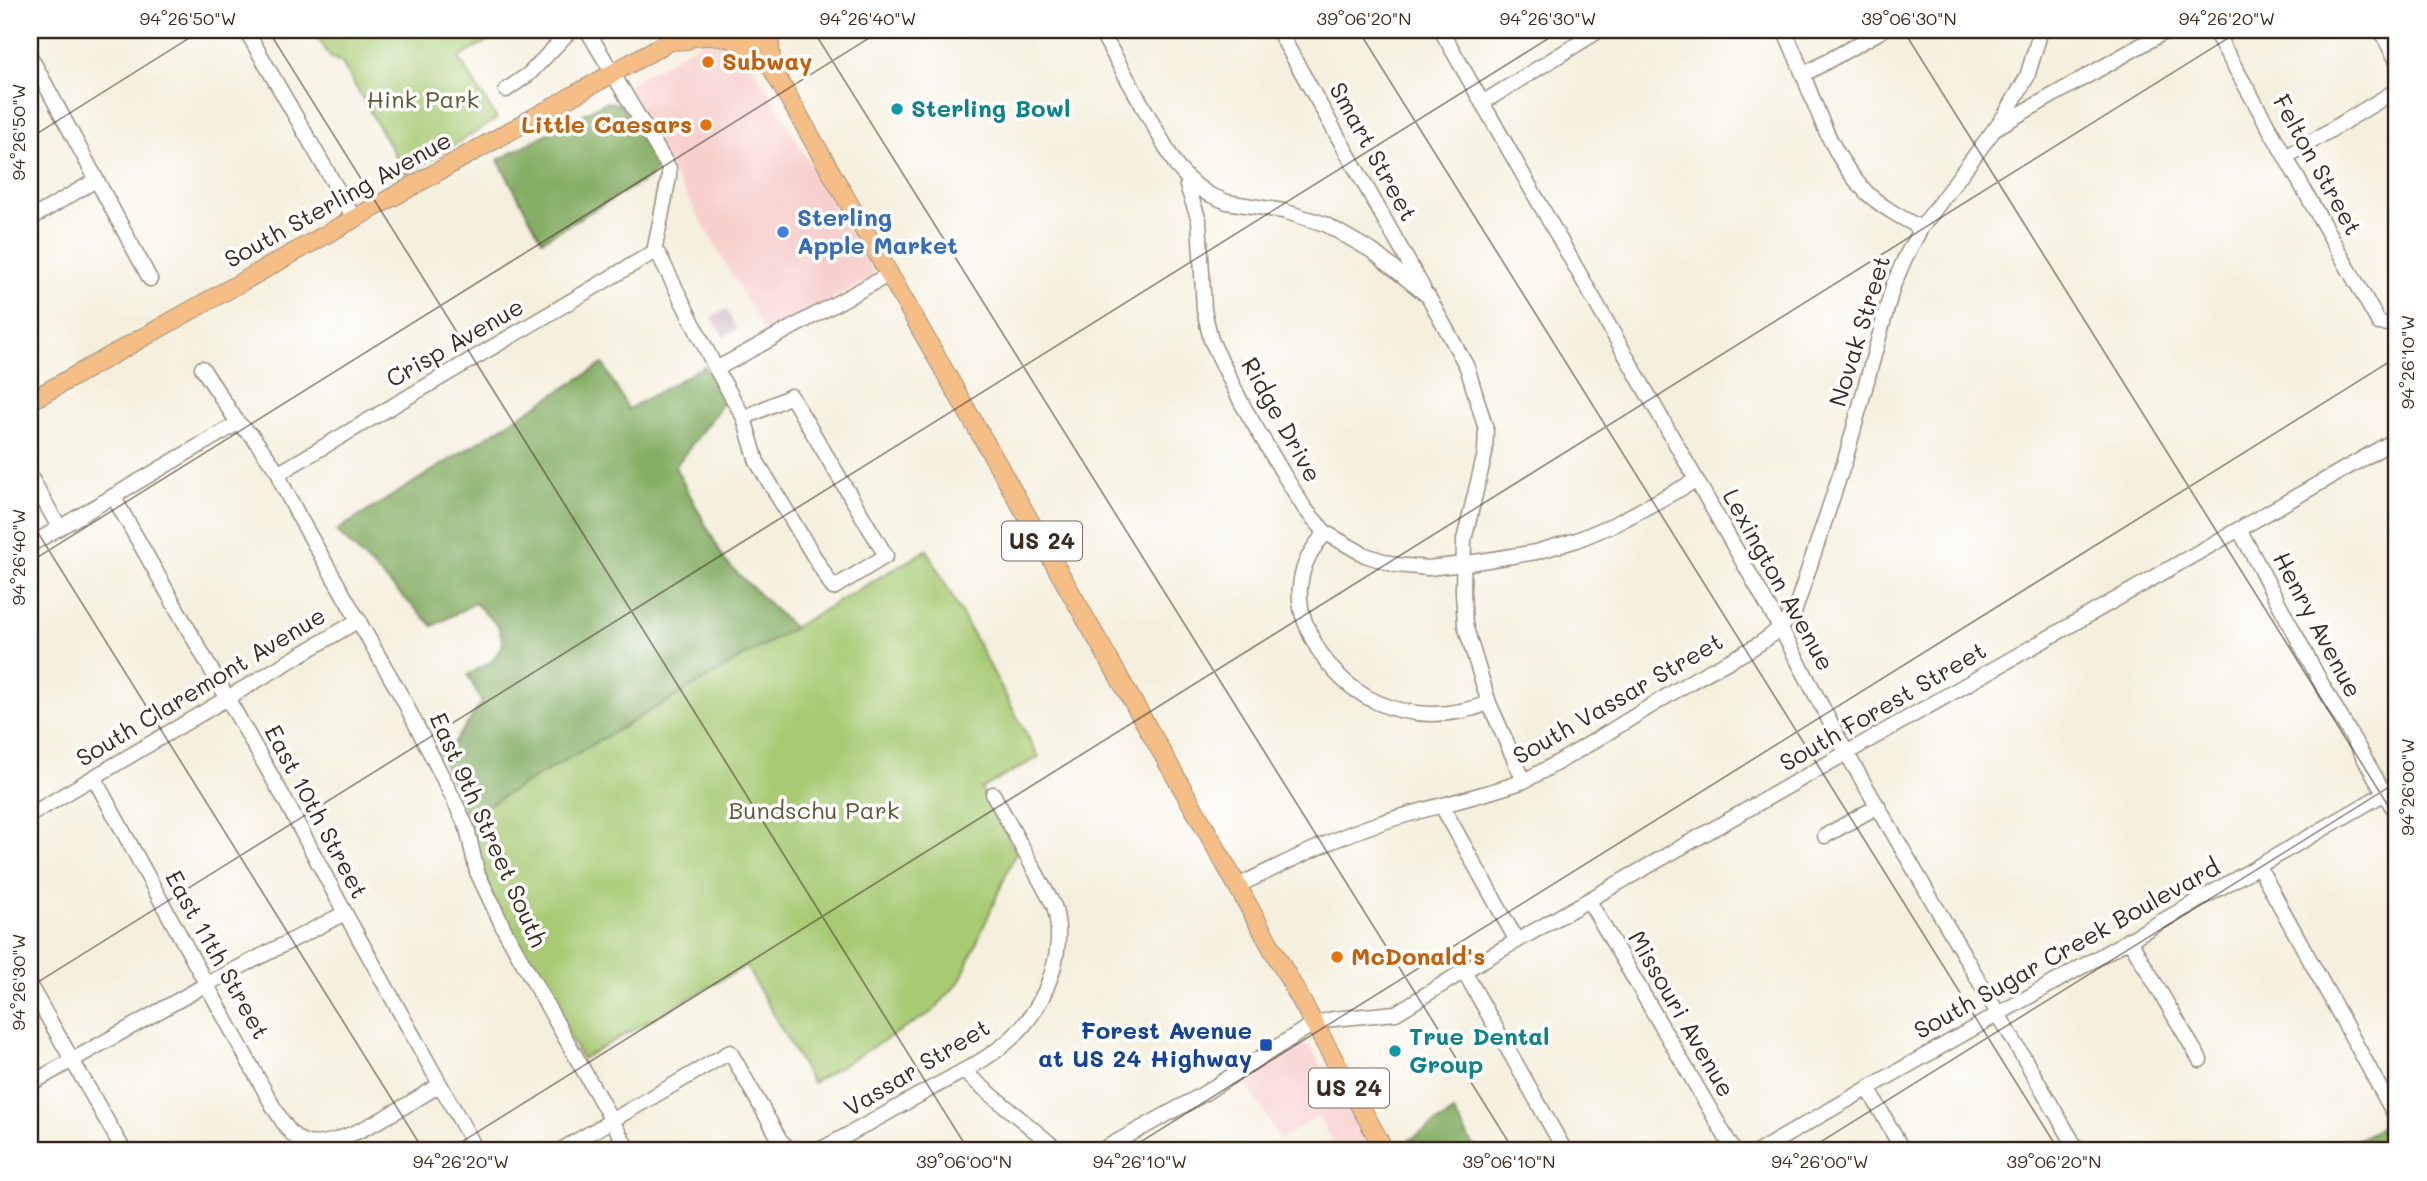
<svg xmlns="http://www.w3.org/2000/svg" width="2427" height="1181" viewBox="0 0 2427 1181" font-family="Mali,sans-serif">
<rect width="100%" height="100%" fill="#fff"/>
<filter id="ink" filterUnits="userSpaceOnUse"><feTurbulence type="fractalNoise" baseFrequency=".0143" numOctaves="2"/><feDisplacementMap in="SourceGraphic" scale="14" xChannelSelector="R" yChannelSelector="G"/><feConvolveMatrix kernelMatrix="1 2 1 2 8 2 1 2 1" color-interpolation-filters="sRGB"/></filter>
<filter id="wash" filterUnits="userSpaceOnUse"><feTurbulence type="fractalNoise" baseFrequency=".00686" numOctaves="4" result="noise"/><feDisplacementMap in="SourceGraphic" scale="28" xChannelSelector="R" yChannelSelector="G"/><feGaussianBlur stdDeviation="1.57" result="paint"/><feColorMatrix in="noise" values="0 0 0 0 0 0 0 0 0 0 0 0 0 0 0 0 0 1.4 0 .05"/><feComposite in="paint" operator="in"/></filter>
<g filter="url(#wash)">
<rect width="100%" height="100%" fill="#f5f0de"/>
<g fill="#f7d0ce">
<polygon points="711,39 746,54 874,273 870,279 766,334 630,98 628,89 632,82 702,42"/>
<polygon points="1300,1043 1307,1045 1313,1051 1371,1151 1339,1151 1318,1116 1280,1140 1242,1075 1288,1047"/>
</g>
<polygon fill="#d2bec4" points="726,309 737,329 724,337 712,317"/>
<g fill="#a7ca73" stroke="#717a48" stroke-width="2">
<polygon points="313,30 494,30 497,35 459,58 497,119 406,174 342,63 330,57"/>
<polygon points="927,550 1039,757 981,789 1016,852 960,981 932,1012 812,1083 746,966 582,1059 512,936 480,868 467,817"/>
</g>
<g fill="#85ae65" stroke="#606c42" stroke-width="2">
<polygon points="606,102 620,104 659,168 650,177 542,240 498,160"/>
<polygon points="603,364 628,409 704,366 724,402 675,467 725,561 794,628 467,817 438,752 453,743 482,703 468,675 492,661 503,645 499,627 475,603 433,626 336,531"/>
<polygon points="1454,1112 1476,1151 1399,1151 1397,1148"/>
<polygon points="2397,1119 2397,1151 2336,1151"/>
</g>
</g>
<g filter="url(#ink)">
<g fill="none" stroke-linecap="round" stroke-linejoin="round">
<defs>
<g id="minor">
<polyline points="246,30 355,220"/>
<polyline points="587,30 669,168 669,177 654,252 659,255 716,369 744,418"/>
<polyline points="1100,30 1177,167 1191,182 1208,194 1227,202 1283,211 1325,224 1372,251 1428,296 1467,367 1486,429 1485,453 1464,540 1463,592 1465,625 1489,703 1524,781"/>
<polyline points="1278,30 1423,288"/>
<polyline points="1441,30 1781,629 1847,754 2078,1151"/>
<path d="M1784 30C1811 84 1823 149 1867 193 1883 208 1902 218 1921 228"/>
<polyline points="2214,30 2379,323 2390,324 2397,320"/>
<polyline points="2380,30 2397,61"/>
<polyline points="30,56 150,279"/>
<polyline points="1803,75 1883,30"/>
<polyline points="506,90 529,74 571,30"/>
<polyline points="1482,103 1600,30"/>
<polyline points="1999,126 2168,30"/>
<polyline points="2286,157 2397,90"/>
<polyline points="1191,182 1187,186 1199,220 1204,310 1211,340 1242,404 1284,475 1305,509 1326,533 1365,555 1396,565 1428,568 1463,564 1536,552 1577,540 1617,523 1695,481"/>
<polyline points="30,219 96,180"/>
<polyline points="202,368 238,423 252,436 279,473 282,484 298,515 403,699 454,800 467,828 477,872 505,931 629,1151"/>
<polyline points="716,369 890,274"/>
<polygon points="791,396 886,556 833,588 757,462 744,418"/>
<polyline points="279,473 654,252"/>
<polyline points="30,476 59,527"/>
<polyline points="113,496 285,800 345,913 477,1151"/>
<polyline points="2239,529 2325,690 2397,815"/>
<path d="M1326 533C1302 557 1293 590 1305 622 1334 700 1411 733 1489 703"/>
<polyline points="30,545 238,423"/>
<path d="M94 778 274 1108C282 1120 289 1135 302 1141 332 1156 412 1101 440 1085"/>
<polyline points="1442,806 1517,941"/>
<polyline points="30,815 359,620"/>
<polyline points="1825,836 1878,806"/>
<polyline points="2259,867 2393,1112"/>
<path d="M1237 886C1284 864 1330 839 1380 823 1428 807 1477 798 1524 781 1580 752 1633 716 1687 684 1724 661 1766 648 1794 613L1846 457 1893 286 1905 258 1921 228 2005 115 2027 77 2041 30"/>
<polyline points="1589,901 1734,1151"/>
<polyline points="2129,939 2200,1060"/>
<polyline points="1464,971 1565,1151"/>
<polyline points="30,986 124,1151"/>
<polyline points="963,1071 1059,1151"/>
<polyline points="30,1084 207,984 345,913"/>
<polyline points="1868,1088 1903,1151"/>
<polyline points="559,1151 730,1052 780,1140 789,1149 796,1151"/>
<path d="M817 1151C855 1132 892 1110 930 1089 959 1073 992 1058 1016 1034 1047 1002 1067 949 1054 906L993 794"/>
<polyline points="1100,1151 1200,1096 1313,1024 1333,1019 1396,1013 1464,971 2397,439"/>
<path d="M1759 1151C1971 1028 2185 910 2397 786"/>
</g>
<g id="major">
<polyline points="750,30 1210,837 1385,1151"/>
<polyline points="769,30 771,62"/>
<path d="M693 37C727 33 736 40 765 57"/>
<polyline points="30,401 670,41 687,40 706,30"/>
</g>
</defs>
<use href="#minor" stroke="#988d7e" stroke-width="17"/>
<use href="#major" stroke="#988d7e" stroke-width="20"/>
<use href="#minor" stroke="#fff" stroke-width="14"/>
<use href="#major" stroke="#f6be87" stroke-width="18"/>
</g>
</g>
<path fill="none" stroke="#3b2a1e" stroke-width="2" stroke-opacity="0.45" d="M268 30 969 1151M813 30 1514 1151M1358 30 2059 1151M1903 30 2397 820M30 138 202 30M30 520 424 1151M30 562 882 30M30 987 1562 30M447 1151 2241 30M1126 1151 2397 357M1806 1151 2397 782"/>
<g fill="#e8710a" stroke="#fff" stroke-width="2.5">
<circle cx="708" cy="62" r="7"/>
<circle cx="706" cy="125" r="7"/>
<circle cx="1337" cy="957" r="7"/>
</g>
<g fill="#0f9aa8" stroke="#fff" stroke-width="2.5">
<circle cx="897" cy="109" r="7"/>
<circle cx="1395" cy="1051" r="7"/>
</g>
<circle fill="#3f7fe0" stroke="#fff" stroke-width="2.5" cx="783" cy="232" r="7"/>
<rect fill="#1a4fb4" stroke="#fff" stroke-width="2.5" x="1259" y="1038" width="14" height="14" rx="3.5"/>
<g text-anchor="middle" stroke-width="7" stroke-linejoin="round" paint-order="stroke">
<g fill="#fff" stroke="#766a62" stroke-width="2">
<rect x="1002" y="521.5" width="80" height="39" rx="5"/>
<rect x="1309" y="1068.5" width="80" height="39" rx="5"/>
</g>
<g font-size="23" font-weight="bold" fill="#3b2a1e">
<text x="1042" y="549">US 24</text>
<text x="1349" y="1096">US 24</text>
</g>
<g font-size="24" font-weight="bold" fill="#c56008" stroke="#fff" text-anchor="start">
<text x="722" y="70">Subway</text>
<text x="692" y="133" text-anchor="end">Little Caesars</text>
<text x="1351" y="965">McDonald's</text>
</g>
<g font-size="24" fill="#5b5a38" stroke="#fff">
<text x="423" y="108">Hink Park</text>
<text x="814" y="819">Bundschu Park</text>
</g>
<g font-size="24" font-weight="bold" fill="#0d838f" stroke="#fff" text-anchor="start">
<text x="911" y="117">Sterling Bowl</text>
<text x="1409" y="1045">True Dental<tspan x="1409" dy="28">Group</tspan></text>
</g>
<g font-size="24" fill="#3b2a1e" stroke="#fff">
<text transform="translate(1373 152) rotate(61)" y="8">Smart Street</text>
<text transform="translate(2317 165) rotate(61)" y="8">Felton Street</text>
<text transform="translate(338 200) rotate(-29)" y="8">South Sterling Avenue</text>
<text transform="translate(1860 331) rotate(-73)" y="8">Novak Street</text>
<text transform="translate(455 343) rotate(-30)" y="8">Crisp Avenue</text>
<text transform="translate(1281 420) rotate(61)" y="8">Ridge Drive</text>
<text transform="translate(1778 580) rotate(61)" y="8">Lexington Avenue</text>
<text transform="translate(2317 625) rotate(62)" y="8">Henry Avenue</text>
<text transform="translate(201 687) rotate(-31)" y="8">South Claremont Avenue</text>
<text transform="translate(1618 699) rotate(-30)" y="8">South Vassar Street</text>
<text transform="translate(1883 707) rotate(-30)" y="8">South Forest Street</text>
<text transform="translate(316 812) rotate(62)" y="8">East 10th Street</text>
<text transform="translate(488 830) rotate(66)" y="8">East 9th Street South</text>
<text transform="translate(2067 949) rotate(-29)" y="8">South Sugar Creek Boulevard</text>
<text transform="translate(217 955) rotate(61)" y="8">East 11th Street</text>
<text transform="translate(1681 1014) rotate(60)" y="8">Missouri Avenue</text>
<text transform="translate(917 1068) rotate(-31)" y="8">Vassar Street</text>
</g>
<g font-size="24" font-weight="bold" fill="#366cbe" stroke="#fff" text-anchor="start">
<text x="797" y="226">Sterling<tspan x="797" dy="28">Apple Market</tspan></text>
</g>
<g font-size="24" font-weight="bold" fill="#164399" stroke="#fff" text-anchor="end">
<text x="1252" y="1039">Forest Avenue<tspan x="1252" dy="28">at US 24 Highway</tspan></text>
</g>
</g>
<rect width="2427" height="1181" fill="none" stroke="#fff" stroke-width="77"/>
<rect x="38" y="38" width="2350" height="1104" fill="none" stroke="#3b2a1e" stroke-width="2.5"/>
<g font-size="18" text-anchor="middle" fill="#3b2a1e">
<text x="188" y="25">94°26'50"W</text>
<text x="868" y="25">94°26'40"W</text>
<text x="1364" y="25">39°06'20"N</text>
<text x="1548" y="25">94°26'30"W</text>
<text x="1909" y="25">39°06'30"N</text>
<text x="2227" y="25">94°26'20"W</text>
<text transform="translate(19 132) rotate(-90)" y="6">94°26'50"W</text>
<text transform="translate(2408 362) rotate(-90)" y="6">94°26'10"W</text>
<text transform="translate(19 557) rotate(-90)" y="6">94°26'40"W</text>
<text transform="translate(2408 787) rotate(-90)" y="6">94°26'00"W</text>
<text transform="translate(19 982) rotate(-90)" y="6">94°26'30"W</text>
<text x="461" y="1168">94°26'20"W</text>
<text x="964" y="1168">39°06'00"N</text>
<text x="1140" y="1168">94°26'10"W</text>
<text x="1509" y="1168">39°06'10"N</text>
<text x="1820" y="1168">94°26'00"W</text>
<text x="2054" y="1168">39°06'20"N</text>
</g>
</svg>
